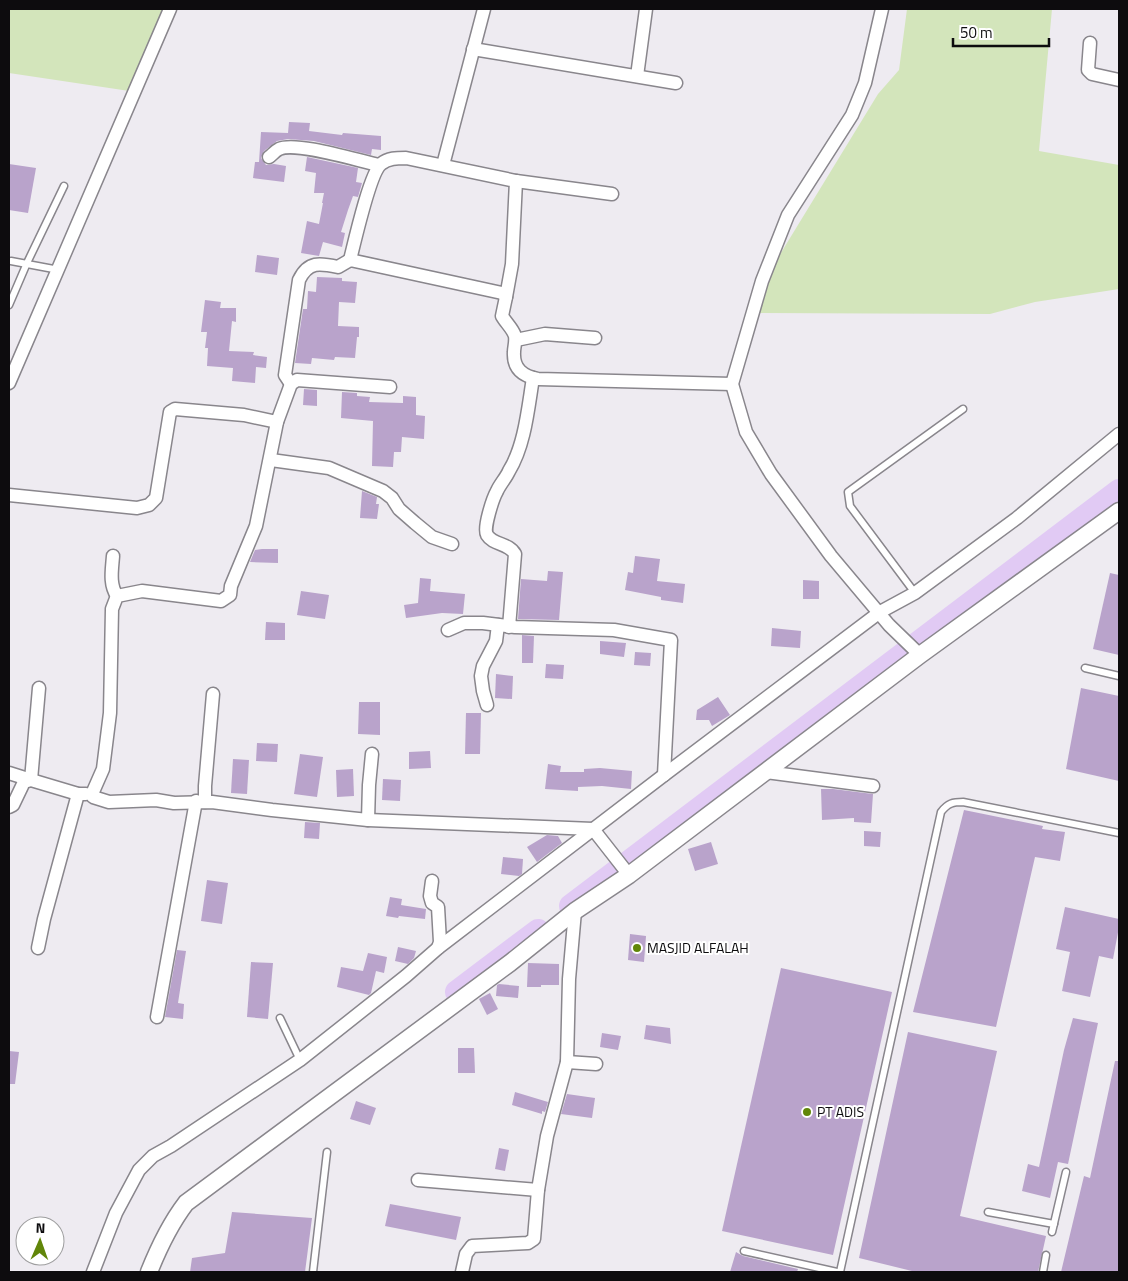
<svg xmlns="http://www.w3.org/2000/svg" width="1128" height="1281" viewBox="0 0 1128 1281" font-family="'Titillium Web',sans-serif">
<rect width="100%" height="100%" fill="#eeebf1"/>
<g fill="#d3e5bb">
<polygon points="9,9 171,9 136,92 9,73"/>
<polygon points="907,9 1052,9 1039,151 1119,165 1119,289 1035,302 990,314 754,313 779,256 878,94 899,70"/>
</g>
<g fill="none" stroke-linecap="round" stroke-linejoin="round">
<g stroke="#e1caf4" stroke-width="24">
<polyline points="571,906 1119,491"/>
<polyline points="457,992 538,931"/>
</g>
</g>
<g fill="#b9a3cb">
<polygon points="289,122 310,123 309,131 342,135 343,133 381,136 381,150 372,149 371,155 314,141 288,139 277,141 264,151 261,158 266,165 274,164 286,166 284,182 253,178 255,162 259,162 261,132 288,133"/>
<polygon points="307,157 358,168 356,182 362,183 358,197 353,196 348,210 341,232 345,233 342,247 323,242 319,256 301,253 307,221 319,224 323,203 322,203 324,193 314,193 316,173 305,171"/>
<polygon points="9,164 36,168 28,213 9,210"/>
<polygon points="257,255 279,258 277,275 255,272"/>
<polygon points="317,277 342,278 342,281 357,282 355,303 339,302 338,326 359,327 359,337 357,337 355,358 335,357 334,360 312,358 311,364 295,363 303,309 307,309 308,291 316,292"/>
<polygon points="205,300 221,302 220,308 236,308 236,322 232,321 229,351 254,352 253,355 267,357 266,368 256,367 255,383 232,381 233,368 207,366 208,348 205,348 207,332 201,332"/>
<polygon points="304,389 317,390 317,406 303,405"/>
<polygon points="342,392 357,393 357,396 370,397 369,402 403,403 403,396 416,397 416,415 425,416 424,439 402,437 401,452 394,452 393,467 372,466 373,421 341,418"/>
<polygon points="362,491 377,497 376,504 379,504 377,519 360,518"/>
<polygon points="262,549 278,549 278,563 250,562 255,550"/>
<polygon points="635,556 660,559 657,581 685,584 683,603 661,600 661,597 625,590 628,572 633,573"/>
<polygon points="548,571 563,572 559,620 518,619 521,579 547,581"/>
<polygon points="1110,573 1119,575 1119,655 1093,649"/>
<polygon points="420,578 431,579 430,591 465,594 463,614 442,613 406,618 404,605 418,603"/>
<polygon points="803,580 819,581 819,599 803,599"/>
<polygon points="301,591 329,595 325,619 297,615"/>
<polygon points="266,622 285,623 285,640 265,640"/>
<polygon points="772,628 801,631 800,648 771,646"/>
<polygon points="522,635 534,636 533,663 522,663"/>
<polygon points="600,641 626,643 624,657 600,654"/>
<polygon points="635,652 651,653 650,666 634,665"/>
<polygon points="546,664 564,665 563,679 545,678"/>
<polygon points="496,674 513,676 512,699 495,698"/>
<polygon points="1081,688 1119,696 1119,781 1066,769"/>
<polygon points="718,697 730,715 712,726 709,720 696,720 697,710"/>
<polygon points="359,702 380,702 380,735 358,734"/>
<polygon points="466,713 481,713 480,754 465,754"/>
<polygon points="257,743 278,744 277,762 256,761"/>
<polygon points="430,751 431,768 409,769 409,752"/>
<polygon points="300,754 323,757 317,797 294,794"/>
<polygon points="233,759 249,760 247,794 231,793"/>
<polygon points="548,764 561,766 560,772 584,772 584,769 600,768 632,771 631,789 602,786 578,787 578,791 545,789"/>
<polygon points="353,769 354,796 337,797 336,770"/>
<polygon points="383,779 401,780 400,801 382,800"/>
<polygon points="821,789 833,789 873,794 871,823 854,822 854,818 822,820"/>
<polygon points="964,810 1043,826 1042,829 1065,832 1060,861 1035,857 996,1027 913,1012"/>
<polygon points="305,822 320,823 319,839 304,838"/>
<polygon points="864,831 881,832 880,847 864,846"/>
<polygon points="547,835 558,836 562,843 537,862 527,847"/>
<polygon points="711,842 718,864 695,871 688,849"/>
<polygon points="503,857 523,859 522,874 519,876 501,874"/>
<polygon points="207,880 228,883 222,924 201,921"/>
<polygon points="390,897 402,899 401,905 426,909 425,919 399,916 398,918 386,916"/>
<polygon points="1065,907 1119,919 1119,927 1113,959 1099,956 1090,997 1062,991 1070,952 1056,949"/>
<polygon points="630,934 646,936 644,962 628,960"/>
<polygon points="398,947 416,951 414,958 408,964 395,961"/>
<polygon points="177,950 186,951 178,1003 184,1004 183,1019 165,1017"/>
<polygon points="368,953 387,957 384,973 376,971 371,993 369,995 337,987 341,967 363,971"/>
<polygon points="251,962 273,963 268,1019 247,1017"/>
<polygon points="528,963 559,964 559,985 541,985 541,987 527,987"/>
<polygon points="781,968 892,992 833,1255 722,1231"/>
<polygon points="499,984 519,986 518,998 496,996 497,985"/>
<polygon points="490,993 498,1009 487,1015 479,999"/>
<polygon points="1073,1018 1098,1023 1068,1164 1058,1162 1050,1198 1022,1191 1028,1164 1039,1167 1064,1050"/>
<polygon points="646,1025 670,1028 671,1044 644,1039"/>
<polygon points="908,1032 997,1051 960,1216 1046,1236 1038,1272 916,1272 859,1258"/>
<polygon points="602,1033 621,1036 618,1050 600,1047"/>
<polygon points="458,1048 474,1048 475,1073 458,1073"/>
<polygon points="9,1051 19,1052 15,1084 9,1084"/>
<polygon points="1115,1061 1119,1061 1119,1272 1061,1272 1084,1176 1090,1178"/>
<polygon points="515,1092 548,1102 545,1112 542,1111 542,1114 512,1105"/>
<polygon points="567,1094 595,1098 592,1118 561,1114"/>
<polygon points="356,1101 376,1108 370,1125 350,1119"/>
<polygon points="499,1148 509,1150 505,1171 495,1169"/>
<polygon points="390,1204 461,1217 456,1240 385,1226"/>
<polygon points="232,1212 312,1218 305,1272 190,1272 192,1258 225,1253"/>
<polygon points="736,1252 743,1256 798,1269 797,1272 730,1272"/>
</g>
<g fill="none" stroke-linecap="round" stroke-linejoin="round">
<defs>
<g id="service">
<polyline points="11,261 59,270"/>
<polyline points="9,305 27,263 64,186"/>
<polyline points="915,593 850,506 848,492 963,409"/>
<polyline points="1085,668 1119,676"/>
<polyline points="280,1018 300,1060"/>
<polyline points="988,1212 1054,1224"/>
<polyline points="1052,1232 1066,1172"/>
<polyline points="744,1251 837,1272"/>
<polyline points="313,1272 327,1152"/>
<path d="M840 1272 941 812C948 803 953 802 963 802L1119 833"/>
<polyline points="1043,1272 1046,1255"/>
</g>
<g id="minor">
<polyline points="882,9 865,83 852,115 788,215 762,281 732,384 746,432 771,474 831,556 889,625 920,655"/>
<polyline points="1090,43 1088,70 1092,74 1119,80"/>
<polyline points="473,49 676,83"/>
<polyline points="637,76 646,9"/>
<path d="M269 157C272 155 275 151 279 149 296 141 359 161 379 165"/>
<polyline points="443,165 484,9"/>
<path d="M350 260C354 244 370 173 381 164 388 158 397 158 406 158L516 181 612 194"/>
<polyline points="506,297 512,264 516,181"/>
<polyline points="516,340 545,334 595,338"/>
<polyline points="9,383 170,9"/>
<path d="M291 384 285 375 299 280C308 261 320 263 338 267L350 260 502 293 506 297 502 316C506 323 513 329 515 336 516 342 514 347 514 352 513 369 523 376 538 379L732 384"/>
<polyline points="390,387 297,380 291,384 277,422 256,526 231,586 230,595 221,601 142,591 117,596 112,609 110,713 103,769 92,794 93,797 109,802 156,800 174,803 212,802 272,810 368,820 593,829 629,875"/>
<polyline points="271,460 329,468 383,491 392,498 399,509 415,523 432,537 452,544"/>
<polyline points="9,495 137,508 149,505 156,498 170,412 175,409 244,415 277,422"/>
<path d="M113 556C112 570 109 584 117 596"/>
<path d="M509 627 515 554C509 543 493 545 487 535 483 528 493 498 497 491 500 484 506 478 509 471 525 445 528 408 533 378"/>
<polyline points="448,630 464,623 483,623 515,627 614,630 671,640 664,775"/>
<polyline points="487,705 483,691 481,676 483,666 496,641 498,625"/>
<polyline points="766,772 873,786"/>
<polyline points="9,773 31,780 39,688"/>
<polyline points="205,802 205,786 213,694"/>
<polyline points="9,807 13,805 24,782 31,780 78,794 86,794"/>
<polyline points="368,820 369,785 372,754"/>
<polyline points="432,881 430,896 432,903 438,907 440,942 438,948"/>
<polyline points="38,948 44,919 78,794"/>
<polyline points="157,1017 196,801"/>
<polyline points="567,1062 596,1064"/>
<polyline points="418,1180 538,1190"/>
<polyline points="93,1272 116,1213 139,1170 153,1156 171,1146 300,1060 406,976 438,948 664,775 880,612 915,593 1017,518 1119,434"/>
<polyline points="462,1272 466,1254 472,1246 528,1243 534,1239 538,1190 547,1136 567,1062 569,979 575,911"/>
</g>
<path id="tertiary" d="M149 1272C159 1247 170 1224 186 1203L510 963 575 911 629 875 920 655 1119 511"/>
</defs>
<use href="#service" stroke="#89868c" stroke-width="9"/>
<use href="#minor" stroke="#89868c" stroke-width="15"/>
<use href="#tertiary" stroke="#89868c" stroke-width="19"/>
<use href="#service" stroke="#fff" stroke-width="6"/>
<use href="#minor" stroke="#fff" stroke-width="12"/>
<use href="#tertiary" stroke="#fff" stroke-width="16"/>
</g>
<g fill="#618609" stroke="#fff" stroke-width="2">
<circle cx="637" cy="948" r="5"/>
<circle cx="807" cy="1112" r="5"/>
</g>
<g text-anchor="middle" stroke-width="4" stroke-linejoin="round" paint-order="stroke">
<g font-size="14" fill="#0d0c0e" stroke="#fff" text-anchor="start">
<text x="647" y="953">MASJID ALFALAH</text>
<text x="817" y="1117">PT ADIS</text>
</g>
</g>
<rect width="1128" height="1281" fill="none" stroke="#0d0c0e" stroke-width="20"/>
<g transform="translate(40 1241) rotate(2)"><circle r="24" fill="#ffffff" stroke="#9e9e9f"/>
<path d="M0-4L9 19L0 12L-9 19Z" fill="#618609"/>
<text y="-8" font-size="14" font-weight="bold" text-anchor="middle" fill="#0d0c0e">N</text>
</g>
<path d="M953 38v8h96v-8" fill="none" stroke="#0d0c0e" stroke-width="2.5"/>
<text x="960" y="38" font-size="15" fill="#0d0c0e" stroke="#ffffff" stroke-width="4" paint-order="stroke">50 m</text>
</svg>
